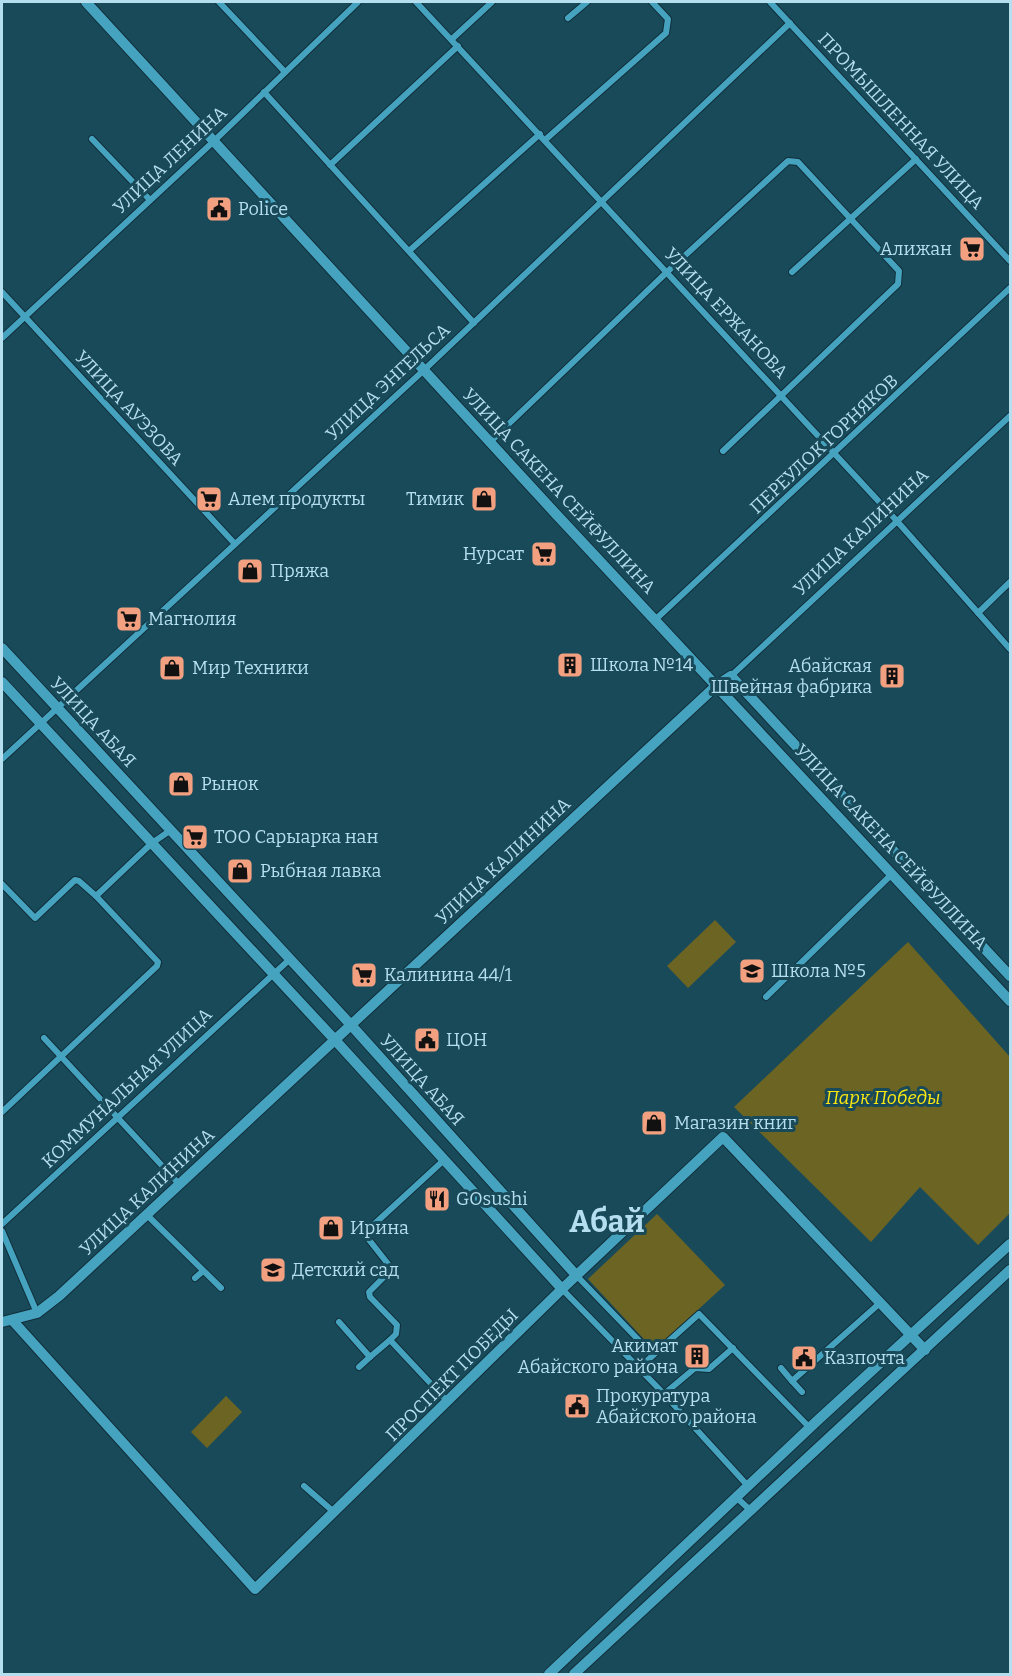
<svg xmlns="http://www.w3.org/2000/svg" width="1012" height="1676" viewBox="0 0 1012 1676" font-family="Bitter,serif">
<rect width="100%" height="100%" fill="#194a5a"/>
<g fill="#6c6423">
<polygon points="715,920 736,942 688,988 667,966"/>
<polygon points="908,942 1010,1057 1010,1213 978,1245 920,1187 871,1242 734,1107"/>
<polygon points="657,1214 725,1285 654,1350 588,1279"/>
<polygon points="226,1396 242,1412 207,1448 191,1432"/>
</g>
<g fill="none" stroke-linecap="round" stroke-linejoin="round">
<defs>
<g id="minor">
<polyline points="219,2 285,72"/>
<polyline points="416,2 896,520 1010,649"/>
<polyline points="770,2 1010,261"/>
<polyline points="568,18 587,2"/>
<polyline points="452,39 492,2"/>
<polyline points="264,92 474,323"/>
<polyline points="92,139 150,200"/>
<polyline points="545,140 666,33 668,19 652,2"/>
<polyline points="330,165 458,46"/>
<polyline points="409,251 540,134"/>
<polyline points="792,272 916,159"/>
<polyline points="2,292 235,544"/>
<polyline points="2,338 214,141 358,2"/>
<polyline points="490,442 667,272 788,161 798,162 899,271 898,284 723,451"/>
<polyline points="978,613 1010,582"/>
<polyline points="656,619 1010,288"/>
<polyline points="731,676 1010,416"/>
<polyline points="2,759 424,370 790,23"/>
<polyline points="2,884 35,918 75,880 79,881 96,896"/>
<polyline points="766,997 892,874"/>
<polyline points="44,1038 179,1184"/>
<polyline points="2,1112 157,966 158,962 96,896 152,843 171,830"/>
<polyline points="444,1160 370,1228 366,1236 392,1269 369,1292 370,1297 397,1325 396,1334 390,1340 448,1402"/>
<polyline points="147,1215 221,1288"/>
<polyline points="2,1224 290,959"/>
<polyline points="2,1231 37,1313"/>
<polyline points="576,1275 653,1355"/>
<polyline points="195,1278 203,1271"/>
<polyline points="562,1289 664,1394 695,1368 709,1369 733,1348"/>
<polyline points="339,1322 370,1357 390,1340"/>
<polyline points="359,1367 370,1357"/>
<polyline points="640,1367 699,1314 810,1428"/>
<polyline points="781,1368 792,1381 880,1303"/>
<polyline points="792,1381 802,1392"/>
<polyline points="664,1394 748,1486"/>
<polyline points="304,1486 335,1513"/>
<polyline points="736,1497 750,1510"/>
</g>
<g id="tertiary">
<polyline points="86,2 555,513 1010,1001"/>
<polyline points="2,648 351,1025 576,1275"/>
<polyline points="2,682 335,1040 562,1289"/>
<polyline points="13,1321 255,1589 562,1289 723,1137 925,1350"/>
<polyline points="2,1322 37,1313 59,1296 717,685 731,676 1010,976"/>
<polyline points="549,1674 818,1420 1010,1244"/>
<polyline points="574,1674 1010,1270"/>
</g>
</defs>
<use href="#minor" stroke="#112e38" stroke-width="8"/>
<use href="#tertiary" stroke="#112e38" stroke-width="12"/>
<use href="#minor" stroke="#46a3c0" stroke-width="6"/>
<use href="#tertiary" stroke="#46a3c0" stroke-width="10"/>
</g>
<defs>
<symbol id="civic-square" viewBox="-11 -11 22 22"><rect x="-9" y="-9" width="18" height="18" rx="4" fill="#f2a080" stroke="#194a5a"/><path d="M-.6-6.5H3V-4.5H.6V-3L4-1V1h2V6H-6V1h2V-1L-.6-3ZM-1.2 2.5V6h2.4V2.5Z" fill="#111"/></symbol>
<symbol id="supermarket-square" viewBox="-11 -11 22 22"><rect x="-9" y="-9" width="18" height="18" rx="4" fill="#f2a080" stroke="#194a5a"/><path d="M-6-5.5h2.5l.6 2H6L4.5 2H-2.5L-4.4-4H-6ZM-1.5 3.2a1.3 1.3 0 1 0 .1 0ZM3 3.2a1.3 1.3 0 1 0 .1 0Z" fill="#111"/></symbol>
<symbol id="shop-square" viewBox="-11 -11 22 22"><rect x="-9" y="-9" width="18" height="18" rx="4" fill="#f2a080" stroke="#194a5a"/><path d="M-5-2.5h2.3a2.7 3.5 0 0 1 5.4 0H5L5.5 6h-11ZM-1.5-2.5h3a1.5 2.3 0 0 0-3 0Z" fill="#111"/></symbol>
<symbol id="building-square" viewBox="-11 -11 22 22"><rect x="-9" y="-9" width="18" height="18" rx="4" fill="#f2a080" stroke="#194a5a"/><path d="M-4-6H4V6H1V3H-1V6H-4ZM-2.5-4.3h1.7v1.8h-1.7ZM.8-4.3h1.7v1.8H.8ZM-2.5-1h1.7V.8h-1.7ZM.8-1h1.7V.8H.8Z" fill="#111"/></symbol>
<symbol id="school-square" viewBox="-11 -11 22 22"><rect x="-9" y="-9" width="18" height="18" rx="4" fill="#f2a080" stroke="#194a5a"/><path d="M0-5L7-2L0 1L-7-2ZM-4 1L0 2.5L4 1V4Q0 6-4 4Z" fill="#111"/></symbol>
<symbol id="restaurant-square" viewBox="-11 -11 22 22"><rect x="-9" y="-9" width="18" height="18" rx="4" fill="#f2a080" stroke="#194a5a"/><path d="M-5-6h1v4h1v-4h1v4h1v-4h1v5L-1.5 .5V6h-2V.5L-5-1ZM5-6V6H3V1.5H1.5Q1.5-4 5-6Z" fill="#111"/></symbol>
</defs>
<g fill-rule="evenodd">
<use href="#civic-square" x="204" y="194" width="30" height="30"/>
<use href="#supermarket-square" x="957" y="234" width="30" height="30"/>
<use href="#supermarket-square" x="194" y="484" width="30" height="30"/>
<use href="#shop-square" x="469" y="484" width="30" height="30"/>
<use href="#supermarket-square" x="529" y="539" width="30" height="30"/>
<use href="#shop-square" x="235" y="556" width="30" height="30"/>
<use href="#supermarket-square" x="114" y="604" width="30" height="30"/>
<use href="#building-square" x="555" y="650" width="30" height="30"/>
<use href="#shop-square" x="157" y="653" width="30" height="30"/>
<use href="#building-square" x="877" y="661" width="30" height="30"/>
<use href="#shop-square" x="166" y="769" width="30" height="30"/>
<use href="#supermarket-square" x="180" y="822" width="30" height="30"/>
<use href="#shop-square" x="225" y="856" width="30" height="30"/>
<use href="#school-square" x="737" y="956" width="30" height="30"/>
<use href="#supermarket-square" x="349" y="960" width="30" height="30"/>
<use href="#civic-square" x="412" y="1025" width="30" height="30"/>
<use href="#shop-square" x="639" y="1108" width="30" height="30"/>
<use href="#restaurant-square" x="422" y="1184" width="30" height="30"/>
<use href="#shop-square" x="316" y="1213" width="30" height="30"/>
<use href="#school-square" x="258" y="1255" width="30" height="30"/>
<use href="#building-square" x="682" y="1341" width="30" height="30"/>
<use href="#civic-square" x="789" y="1343" width="30" height="30"/>
<use href="#civic-square" x="562" y="1391" width="30" height="30"/>
</g>
<g text-anchor="middle" stroke-width="6" stroke-linejoin="round" paint-order="stroke">
<g font-size="18" fill="#b5deee" stroke="#194a5a">
<text transform="translate(901 121) rotate(47)" y="6">ПРОМЫШЛЕННАЯ УЛИЦА</text>
<text transform="translate(170 160) rotate(-43)" y="6">УЛИЦА ЛЕНИНА</text>
<text transform="translate(726 313) rotate(47)" y="6">УЛИЦА ЕРЖАНОВА</text>
<text transform="translate(388 382) rotate(-43)" y="6">УЛИЦА ЭНГЕЛЬСА</text>
<text transform="translate(129 408) rotate(47)" y="6">УЛИЦА АУЭЗОВА</text>
<text transform="translate(824 444) rotate(-43)" y="6">ПЕРЕУЛОК ГОРНЯКОВ</text>
<text transform="translate(559 491) rotate(47)" y="6">УЛИЦА САКЕНА СЕЙФУЛЛИНА</text>
<text transform="translate(861 532) rotate(-43)" y="6">УЛИЦА КАЛИНИНА</text>
<text transform="translate(93 722) rotate(47)" y="6">УЛИЦА АБАЯ</text>
<text transform="translate(891 847) rotate(47)" y="6">УЛИЦА САКЕНА СЕЙФУЛЛИНА</text>
<text transform="translate(503 861) rotate(-43)" y="6">УЛИЦА КАЛИНИНА</text>
<text transform="translate(422 1080) rotate(48)" y="6">УЛИЦА АБАЯ</text>
<text transform="translate(127 1088) rotate(-43)" y="6">КОММУНАЛЬНАЯ УЛИЦА</text>
<text transform="translate(147 1192) rotate(-43)" y="6">УЛИЦА КАЛИНИНА</text>
<text transform="translate(452 1375) rotate(-45)" y="6">ПРОСПЕКТ ПОБЕДЫ</text>
</g>
<g font-size="18" fill="#b5deee" stroke="#194a5a" text-anchor="start">
<text x="238" y="215">Police</text>
<text x="952" y="255" text-anchor="end">Алижан</text>
<text x="228" y="505">Алем продукты</text>
<text x="464" y="505" text-anchor="end">Тимик</text>
<text x="524" y="560" text-anchor="end">Нурсат</text>
<text x="270" y="577">Пряжа</text>
<text x="148" y="625">Магнолия</text>
<text x="590" y="671">Школа №14</text>
<text x="872" y="672" text-anchor="end">Абайская<tspan x="872" dy="21">Швейная фабрика</tspan></text>
<text x="192" y="674">Мир Техники</text>
<text x="201" y="790">Рынок</text>
<text x="214" y="843">ТОО Сарыарка нан</text>
<text x="260" y="877">Рыбная лавка</text>
<text x="771" y="977">Школа №5</text>
<text x="384" y="981">Калинина 44/1</text>
<text x="446" y="1046">ЦОН</text>
<text x="674" y="1129">Магазин книг</text>
<text x="456" y="1205">GOsushi</text>
<text x="350" y="1234">Ирина</text>
<text x="292" y="1276">Детский сад</text>
<text x="678" y="1352" text-anchor="end">Акимат<tspan x="678" dy="21">Абайского района</tspan></text>
<text x="824" y="1364">Казпочта</text>
<text x="596" y="1402">Прокуратура<tspan x="596" dy="21">Абайского района</tspan></text>
</g>
<g font-size="18" font-style="italic" fill="#fde80f" stroke="#194a5a">
<text x="883" y="1104">Парк Победы</text>
</g>
<g font-size="30" font-weight="bold" fill="#b5deee" stroke="#194a5a">
<text x="607" y="1232">Абай</text>
</g>
</g>
<rect width="1012" height="1676" fill="none" stroke="#b5deee" stroke-width="6"/>
</svg>
